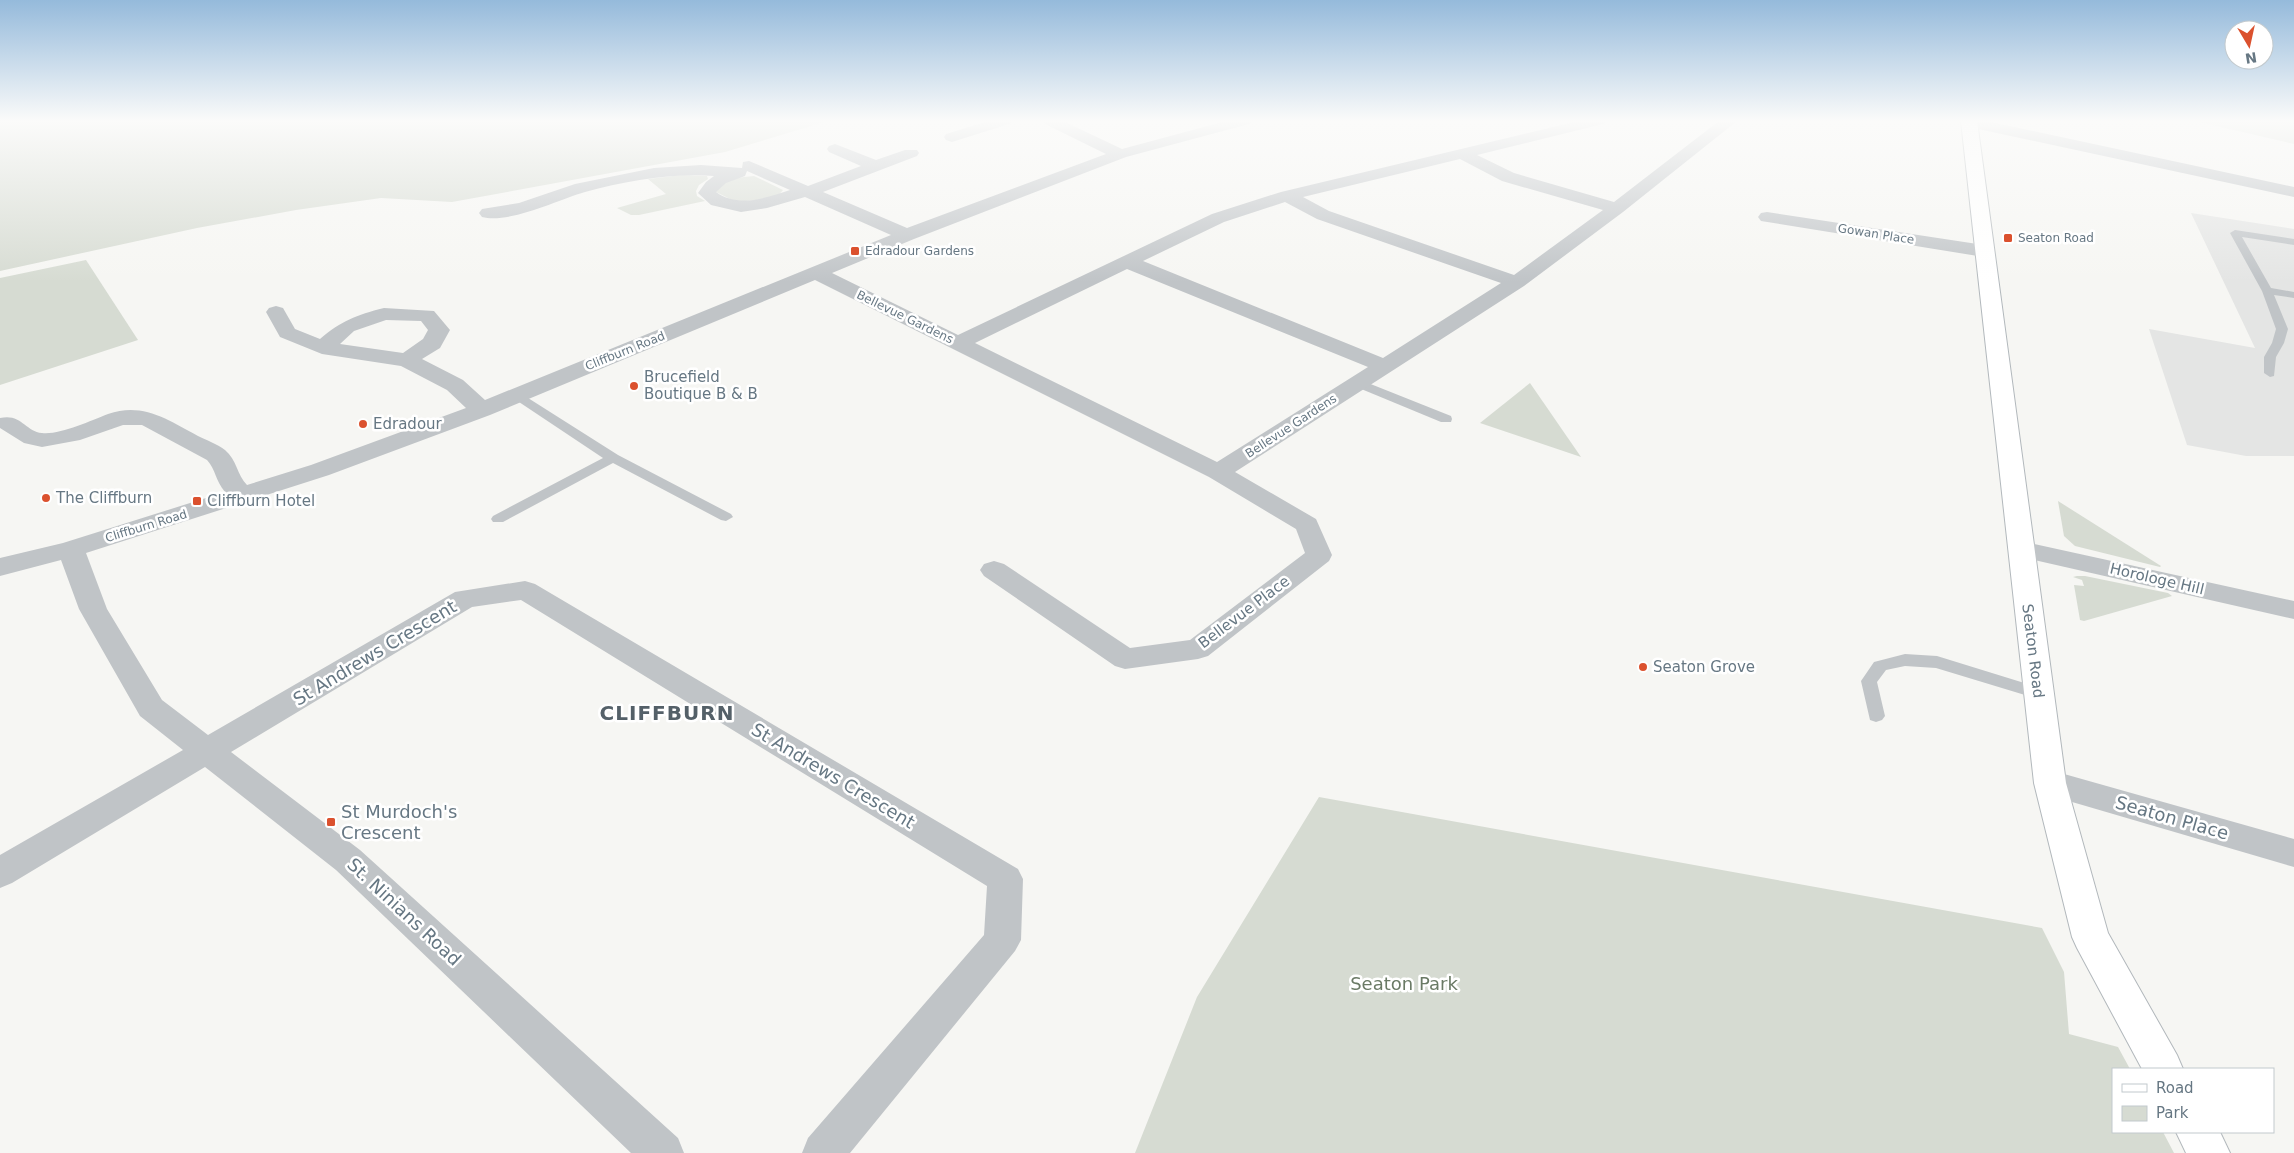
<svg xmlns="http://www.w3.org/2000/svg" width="2294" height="1153" viewBox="0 0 2294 1153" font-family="'DejaVu Sans',sans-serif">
<rect width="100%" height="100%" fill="#f6f6f3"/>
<polygon fill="#e4e5e4" points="2191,213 2294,229 2294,456 2246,456 2187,445 2149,329 2255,348"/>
<g fill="#d6dbd2">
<polygon points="0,121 828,121 725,152 452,202 381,198 296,210 197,228 0,271"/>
<polygon points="2199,121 2294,121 2294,144 2199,122"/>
<polygon points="682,175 707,176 708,179 699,185 696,191 697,196 705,201 639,215 631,215 617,208 666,194 648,179"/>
<path d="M754 176 783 190 776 198 736 202 714 191C720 179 742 177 754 176Z"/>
<polygon points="86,260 138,340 0,385 0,278"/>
<polygon points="1530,383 1581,457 1480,423"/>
<polygon points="2058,501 2161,566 2160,567 2075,546 2064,536"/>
<polygon points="2077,576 2085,576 2168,593 2172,596 2084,621 2080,620 2074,585 2084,586 2082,580 2073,577"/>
<polygon points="1319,797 2042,928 2064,972 2069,1034 2118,1047 2130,1069 2113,1069 2113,1132 2163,1132 2174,1153 1135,1153 1197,997"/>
</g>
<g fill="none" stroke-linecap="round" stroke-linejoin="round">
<defs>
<g id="secondary">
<polygon points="1961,121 1977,121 2066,783 2108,933 2177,1055 2183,1069 2142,1069 2077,948 2072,937 2034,783"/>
<polygon points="2176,1132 2220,1132 2230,1153 2186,1153"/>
</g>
</defs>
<use href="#secondary" stroke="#b2b8bc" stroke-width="2"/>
<g fill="#c0c4c7" fill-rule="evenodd">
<polygon points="2235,230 2294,239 2294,245 2242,237 2271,288 2294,292 2294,298 2274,295 2288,329 2284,343 2276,357 2274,376 2270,377 2264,373 2264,357 2272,343 2276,329 2262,291 2230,233"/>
<polygon points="1358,379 1451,416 1452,419 1451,422 1441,422 1354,386 1352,383 1354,380"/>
<polygon points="517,391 618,455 731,514 733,517 726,521 721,520 613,463 503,522 493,522 491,519 493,516 603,458 513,398 511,395 513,392"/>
<polygon points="1905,654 1937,656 2044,689 2046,693 2044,697 2038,699 1936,668 1905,666 1886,670 1877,682 1885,716 1882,720 1876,722 1870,720 1861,681 1874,662"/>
</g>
<g fill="#c0c4c7" fill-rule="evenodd">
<polygon points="988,121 1012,121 1009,124 952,142 946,140 944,137 946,134"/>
<path d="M1042 121H1063L1122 149 1226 121H1252L1249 124 1126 157 914 239 832 273 958 335 1212 214 1281 192 1578 121H1606L1603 124 1477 155 1514 173 1614 202 1719 121H1737L1623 212 1524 286 1235 472 1316 519 1332 555 1329 561 1208 656 1198 659 1125 669 1115 666 984 576 980 570 984 564 994 561 1004 564 1130 648 1190 640 1305 553 1296 529 1209 477 815 280 490 415 329 475 86 553 107 609 162 700 208 735 455 592 525 581 535 584 1018 869 1023 879 1021 940 1015 951 850 1153H802L808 1138 984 935 987 886 521 600 472 607 231 752 360 850 678 1138 684 1153H631L336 870 205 767 12 883 0 888V855L183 750 140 716 79 609 61 560 0 576V558L63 543 225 492C215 480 216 470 207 460L142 425H123L80 440 42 447 24 443 0 428V418C21 413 25 431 42 433 60 435 90 421 108 414 143 402 168 420 198 436 206 440 217 444 225 450 237 460 237 475 247 485L311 465 466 408 447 390 401 366 322 354 280 337 266 312 269 308 276 306 283 308 295 329 320 339C341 321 356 315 384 308L434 311 450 330 440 348 422 359 463 380 485 400 891 235 805 197 767 208 741 212 711 205 698 193 706 182 714 176C672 173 626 181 585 192 557 200 510 224 482 217L479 213 482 209 519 203 575 184 654 168 701 165 742 168 743 162 749 161 808 186 861 166 829 152 827 149 829 146 835 144 876 160 905 150H917L919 153 917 156 823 192 907 228 1106 154 1045 124ZM1460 159 1502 181 1603 210 1514 275 1329 211 1303 197ZM747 171 790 190C766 198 738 208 716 192L726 183 745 176ZM1285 202 1317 219 1501 283 1383 358 1143 261 1224 222ZM1127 269 1368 367 1217 462 975 343ZM386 320 421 321 428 330 423 339 403 353 340 344 354 331Z"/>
<polygon points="1962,121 1986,121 2294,187 2294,197 1969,127 1964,125"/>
<polygon points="1767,212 1984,245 1991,247 1993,251 1991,255 1984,257 1761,221 1758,217 1761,213"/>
<polygon points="2021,541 2294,601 2294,619 2012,555 2008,549 2012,543"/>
<polygon points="2050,770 2294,839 2294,867 2038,792 2034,783 2038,774"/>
</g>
<use href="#secondary" fill="#fff" fill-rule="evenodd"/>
</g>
<linearGradient id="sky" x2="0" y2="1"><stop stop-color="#95badb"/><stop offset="0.43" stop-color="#fbfbfa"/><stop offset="1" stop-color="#fbfbfa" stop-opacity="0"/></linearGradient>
<rect width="2294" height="282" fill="url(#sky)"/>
<g fill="#db512e" stroke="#fff" stroke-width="2">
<rect x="2003" y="233" width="10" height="10" rx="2.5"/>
<rect x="850" y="246" width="10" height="10" rx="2.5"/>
<circle cx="634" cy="386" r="5"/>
<circle cx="363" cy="424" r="5"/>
<circle cx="46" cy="498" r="5"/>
<rect x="192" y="496" width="10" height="10" rx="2.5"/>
<circle cx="1643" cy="667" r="5"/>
<rect x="326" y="817" width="10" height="10" rx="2.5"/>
</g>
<g text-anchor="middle" stroke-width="5" stroke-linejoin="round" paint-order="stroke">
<g font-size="12" fill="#667783" stroke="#fff">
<text transform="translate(1876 234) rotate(9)" y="4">Gowan Place</text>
<text transform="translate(905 317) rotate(26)" y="4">Bellevue Gardens</text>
<text transform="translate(625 351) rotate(-22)" y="4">Cliffburn Road</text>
<text transform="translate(1291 426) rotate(-33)" y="4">Bellevue Gardens</text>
<text transform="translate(146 526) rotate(-17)" y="4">Cliffburn Road</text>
</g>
<g font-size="12" fill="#667783" stroke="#fff" text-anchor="start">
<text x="2018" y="242">Seaton Road</text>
<text x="865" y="255">Edradour Gardens</text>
</g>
<g font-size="15" fill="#667783" stroke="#fff" text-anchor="start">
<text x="644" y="382">Brucefield<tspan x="644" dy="17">Boutique B &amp; B</tspan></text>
<text x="373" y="429">Edradour</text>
<text x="56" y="503">The Cliffburn</text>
<text x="207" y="506">Cliffburn Hotel</text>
<text x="1653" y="672">Seaton Grove</text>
</g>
<g font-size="15" fill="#667783" stroke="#fff">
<text transform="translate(2157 579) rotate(13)" y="5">Horologe Hill</text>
<text transform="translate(1244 612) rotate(-37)" y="5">Bellevue Place</text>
<text transform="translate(2033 651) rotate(83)" y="5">Seaton Road</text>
</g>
<g font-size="18" fill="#667783" stroke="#fff">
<text transform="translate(375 653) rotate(-31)" y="6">St Andrews Crescent</text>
<text transform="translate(833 776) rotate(31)" y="6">St Andrews Crescent</text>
<text transform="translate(2172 818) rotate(16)" y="6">Seaton Place</text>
<text transform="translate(404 912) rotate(43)" y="6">St. Ninians Road</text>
</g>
<g font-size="18" fill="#667783" stroke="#fff" text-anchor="start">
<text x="341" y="818">St Murdoch's<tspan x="341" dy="21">Crescent</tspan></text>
</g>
<g font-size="18" fill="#6a7a65" stroke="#fff">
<text x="1404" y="990">Seaton Park</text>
</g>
<g font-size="20" font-weight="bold" letter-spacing="1" fill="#546068" stroke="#fff">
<text x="667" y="720">CLIFFBURN</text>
</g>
</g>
<rect x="2112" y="1068" width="162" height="65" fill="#ffffff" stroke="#c2c9cd"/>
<rect x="2122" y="1084" width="25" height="8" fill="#ffffff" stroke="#c2c9cd"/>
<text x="2156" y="1093" font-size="15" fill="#667783">Road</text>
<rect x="2122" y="1106" width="25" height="15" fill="#d6dbd2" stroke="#c2c9cd"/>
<text x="2156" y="1118" font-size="15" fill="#667783">Park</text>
<g transform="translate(2249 45) rotate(171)"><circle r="24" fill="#ffffff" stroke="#c2c9cd"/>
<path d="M0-4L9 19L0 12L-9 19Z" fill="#db512e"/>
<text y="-8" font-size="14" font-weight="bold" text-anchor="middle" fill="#667783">N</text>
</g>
</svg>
